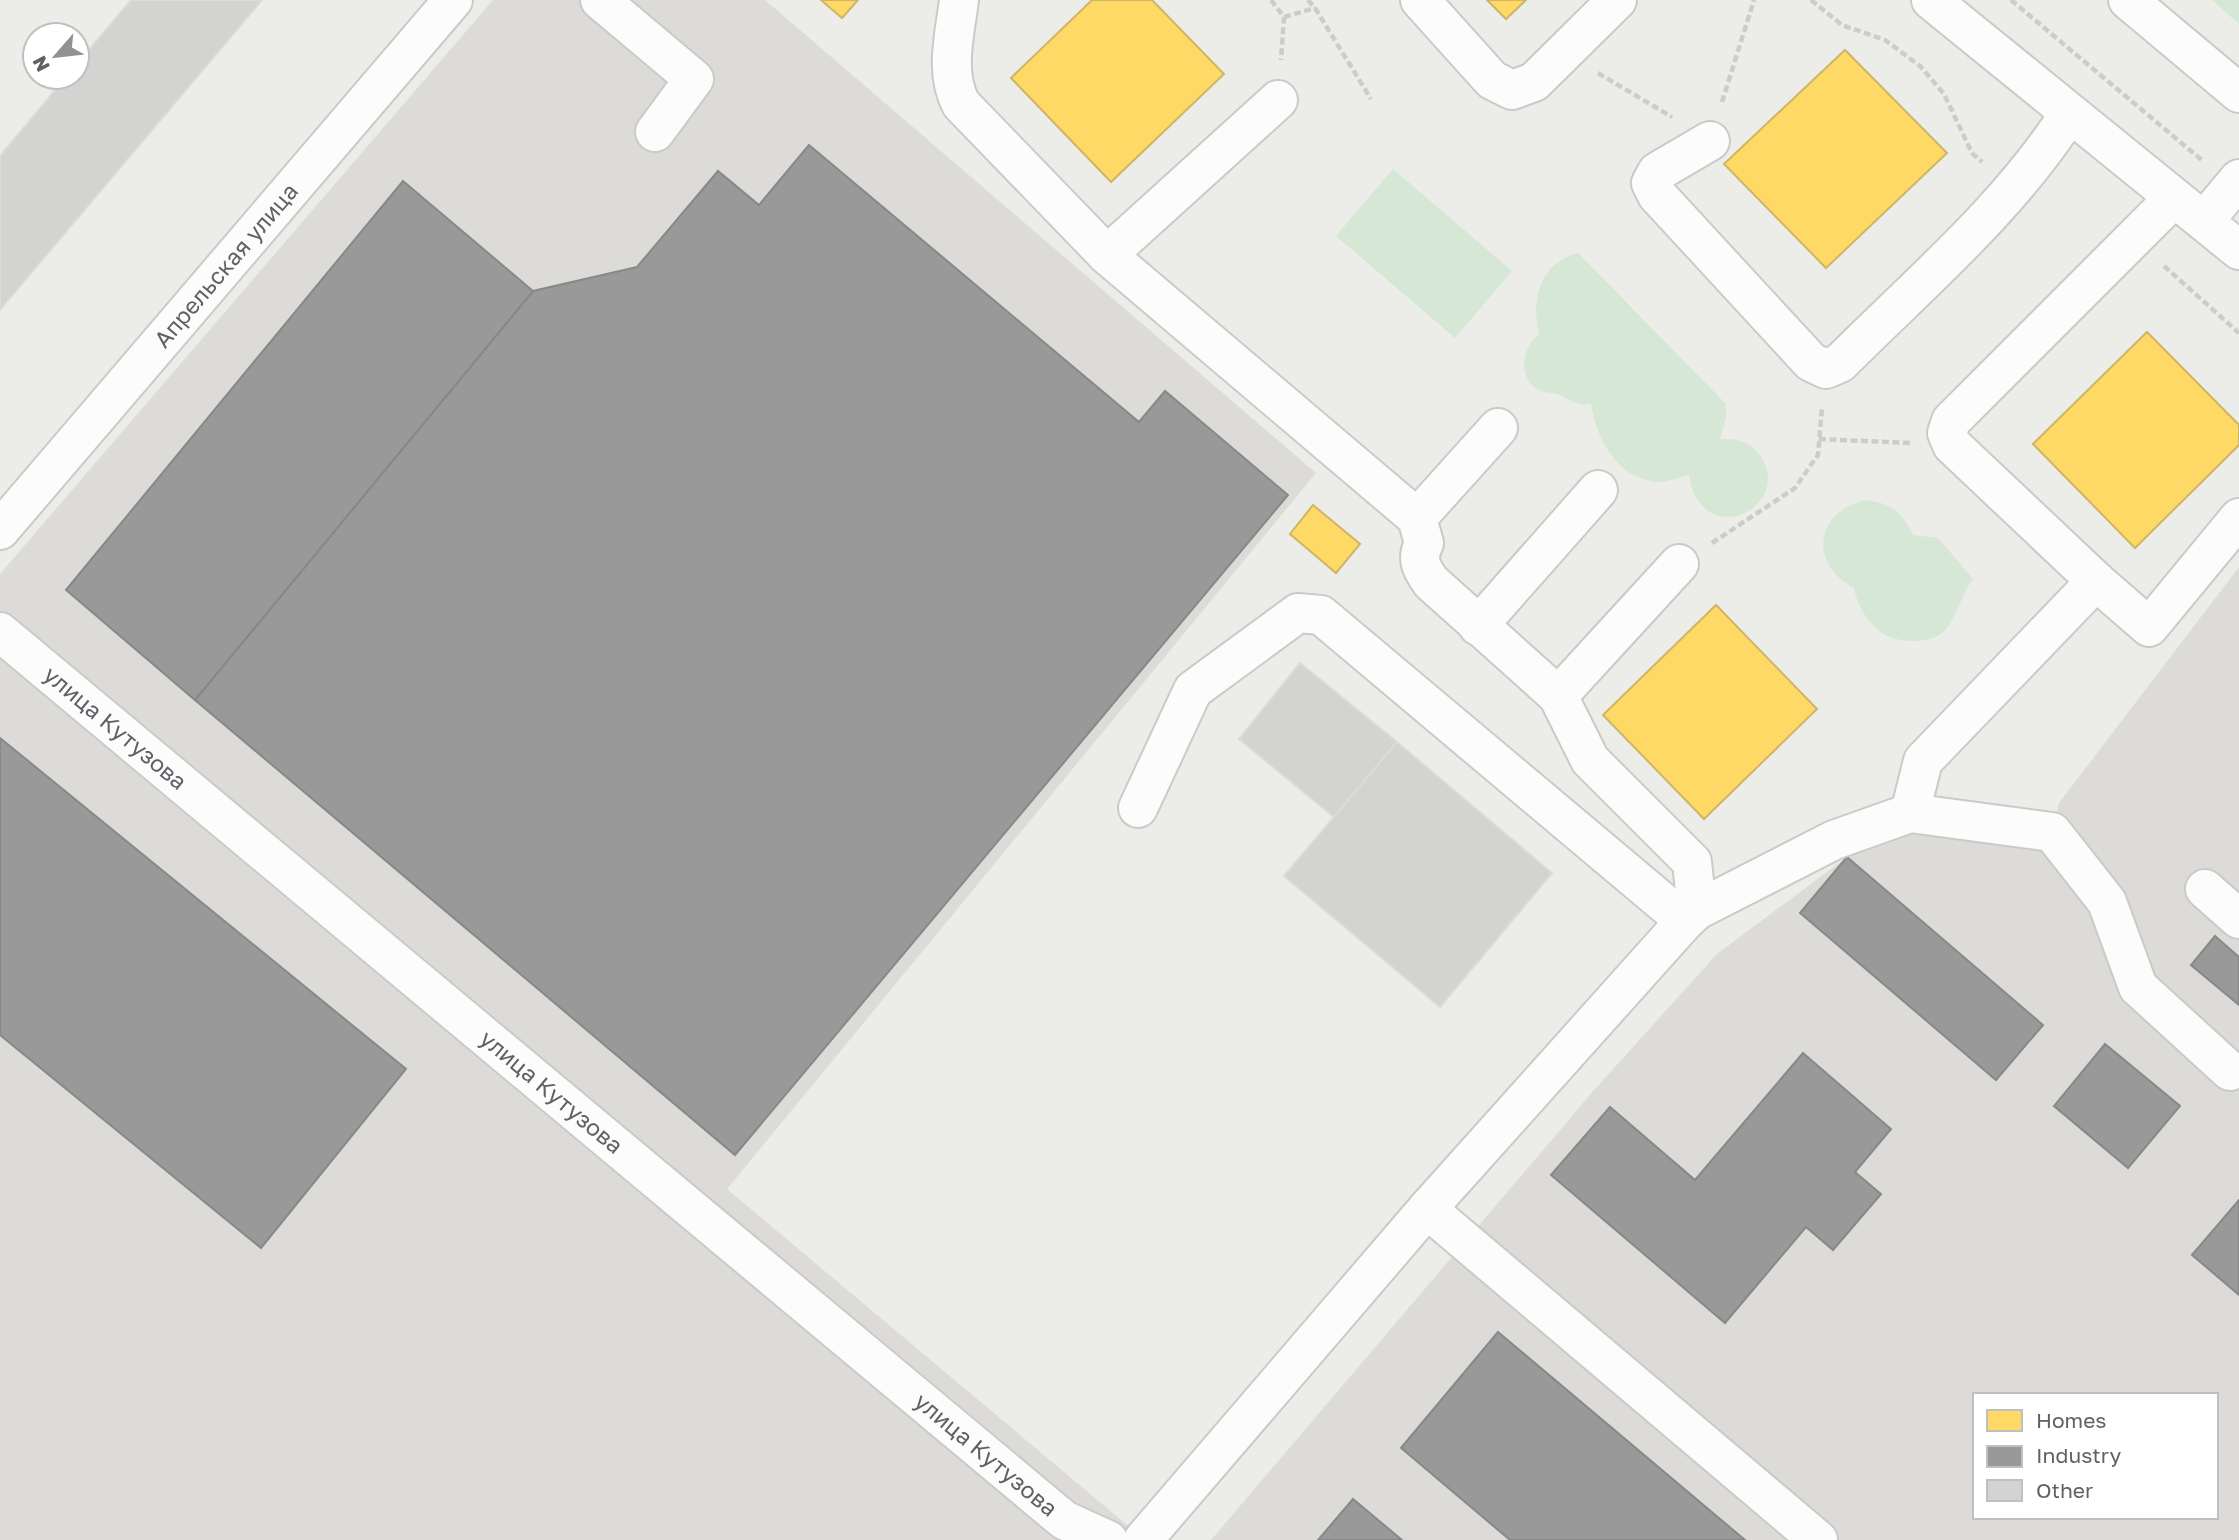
<svg xmlns="http://www.w3.org/2000/svg" width="2239" height="1540" viewBox="0 0 2239 1540" font-family="'Golos Text',sans-serif">
<rect width="100%" height="100%" fill="#ecece8"/>
<g fill="#dcdbd8" fill-rule="evenodd">
<polygon points="493,0 765,0 1316,473 727,1189 1145,1540 0,1540 0,574"/>
<path d="M2239 567V1540H1211L1595 1089 1717 954 1847 857 1921 831 2037 851 2052 832 2059 803ZM1975 1395H2216V1517H1975Z"/>
</g>
<g fill="#d7e7d6">
<polygon points="2212,0 2239,0 2239,24"/>
<polygon points="1393,169 1512,271 1455,338 1336,236"/>
<path d="M1578 253 1726 404V418L1720 439C1736 438 1752 442 1762 458 1792 510 1700 551 1689 475 1679 477 1666 483 1656 482 1617 478 1596 438 1591 404 1576 406 1572 401 1560 395 1555 392 1546 394 1539 390 1517 378 1521 348 1539 335 1531 300 1539 263 1578 253Z"/>
<path d="M1866 500C1891 503 1903 513 1913 535L1938 538 1973 579C1961 594 1958 617 1944 631 1929 646 1893 643 1878 630 1865 618 1857 604 1854 588 1808 563 1815 511 1866 500Z"/>
</g>
<g fill="#ffd966" stroke="#cfb566" stroke-width="2">
<polygon points="821,0 858,0 842,18"/>
<polygon points="1092,0 1152,0 1224,74 1111,182 1011,78"/>
<polygon points="1487,0 1526,0 1506,19"/>
<polygon points="1845,50 1947,153 1826,268 1724,164"/>
<polygon points="2147,332 2239,425 2239,445 2135,548 2033,444"/>
<polygon points="1313,505 1360,544 1336,573 1290,534"/>
<polygon points="1716,605 1817,709 1704,819 1603,715"/>
</g>
<g fill="#999" stroke="#878889" stroke-width="2">
<polygon points="809,145 1139,422 1165,391 1288,495 735,1155 195,700 533,291 637,267 718,171 759,205"/>
<polygon points="403,181 533,291 195,700 66,590"/>
<polygon points="0,738 406,1069 261,1248 0,1035"/>
<polygon points="1847,857 2043,1025 1996,1080 1800,913"/>
<polygon points="2215,936 2239,957 2239,1005 2191,965"/>
<polygon points="2105,1044 2180,1106 2128,1168 2054,1106"/>
<polygon points="1803,1053 1891,1129 1855,1172 1881,1194 1833,1250 1806,1227 1725,1323 1551,1175 1610,1107 1695,1180"/>
<polygon points="2239,1200 2239,1295 2192,1255"/>
<polygon points="1498,1332 1745,1540 1510,1540 1401,1448"/>
<polygon points="1353,1499 1402,1540 1318,1540"/>
</g>
<g fill="#d3d3d1" stroke="#dcdbd7" stroke-width="2">
<polygon points="131,0 262,0 0,310 0,156 66,77 77,77 77,64"/>
<polygon points="1300,663 1397,742 1334,817 1239,739"/>
<polygon points="1397,742 1552,873 1440,1007 1284,876"/>
</g>
<g fill="none" stroke-linecap="round" stroke-linejoin="round">
<defs>
<g id="minor">
<polyline points="600,0 694,79 655,132"/>
<path d="M959 0C955 34 944 72 961 104L1107 255 1417 518 1424 543C1416 559 1421 568 1431 582L1558 696 1590 760 1692 862 1697 910"/>
<polyline points="1420,0 1492,80 1512,90 1534,82 1617,0"/>
<polyline points="1931,0 2239,250"/>
<polyline points="2128,0 2239,93"/>
<path d="M1710 141 1657 172 1651 183 1657 195 1811 362 1826 369 1840 363C1919 284 2009 208 2069 114"/>
<polyline points="2174,198 1951,421 1947,433 1952,445 2096,581 2149,627 2239,518"/>
<polyline points="2204,221 2239,179"/>
<polyline points="1107,255 1278,100"/>
<polyline points="1417,518 1498,428"/>
<path id="s1" d="M0 530 453 0"/>
<polyline points="1478,626 1598,490"/>
<path id="s2" d="M0 632 1064 1520 1108 1540"/>
<polyline points="1558,696 1679,564"/>
<polyline points="1138,808 1193,690 1298,613 1321,615 1685,921"/>
<polyline points="1910,813 1923,761 2096,581"/>
<polyline points="2205,889 2239,919"/>
<polyline points="1427,1209 1818,1540"/>
<polyline points="1143,1540 1427,1209 1685,921 1697,910 1834,840 1910,813 2052,832 2107,902 2138,987 2230,1071"/>
</g>
</defs>
<use href="#minor" stroke="#cacac9" stroke-width="42"/>
<g stroke="#cacecb" stroke-width="4.5" stroke-dasharray="7 3.5" stroke-linecap="butt">
<polyline points="1271,0 1284,17 1281,60"/>
<polyline points="1308,0 1315,8 1371,99"/>
<polyline points="1811,0 1842,25 1885,40 1920,66 1944,94 1972,153 1982,162"/>
<polyline points="2011,0 2203,161"/>
<polyline points="1284,17 1315,8"/>
<polyline points="1598,73 1672,117"/>
<polyline points="1722,102 1754,0"/>
<polyline points="2164,266 2239,333"/>
<polyline points="1819,439 1910,443"/>
<polyline points="1712,543 1795,488 1818,455 1822,407"/>
</g>
<use href="#minor" stroke="#fcfcfc" stroke-width="38"/>
</g>
<g text-anchor="middle" stroke-width="7" stroke-linejoin="round" paint-order="stroke">
<g font-size="23" fill="#5e6165" stroke="#fff">
<text dy="8" stroke="none"><textPath href="#s1" startOffset="348">Апрельская улица</textPath></text>
<text dy="8" stroke="none"><textPath href="#s2" startOffset="150">улица Кутузова</textPath></text>
<text dy="8" stroke="none"><textPath href="#s2" startOffset="718">улица Кутузова</textPath></text>
<text dy="8" stroke="none"><textPath href="#s2" startOffset="1284">улица Кутузова</textPath></text>
</g>
</g>
<rect x="1973" y="1393" width="245" height="126" fill="#ffffff" stroke="#bfc0c1" stroke-width="2"/>
<rect x="1987" y="1410" width="35" height="21" fill="#ffd966" stroke="#bfc0c1" stroke-width="2"/>
<text x="2036" y="1428" font-size="21" fill="#5e6165">Homes</text>
<rect x="1987" y="1446" width="35" height="21" fill="#999999" stroke="#bfc0c1" stroke-width="2"/>
<text x="2036" y="1463" font-size="21" fill="#5e6165">Industry</text>
<rect x="1987" y="1480" width="35" height="21" fill="#d3d3d1" stroke="#bfc0c1" stroke-width="2"/>
<text x="2036" y="1498" font-size="21" fill="#5e6165">Other</text>
<g transform="translate(56 56) rotate(242)"><circle r="33" fill="#ffffff" stroke="#bfc0c1" stroke-width="2"/>
<path d="M0-5L12 26L0 18L-12 26Z" fill="#909293"/>
<text y="-10" font-size="19" font-weight="bold" text-anchor="middle" fill="#5e6165">N</text>
</g>
</svg>
